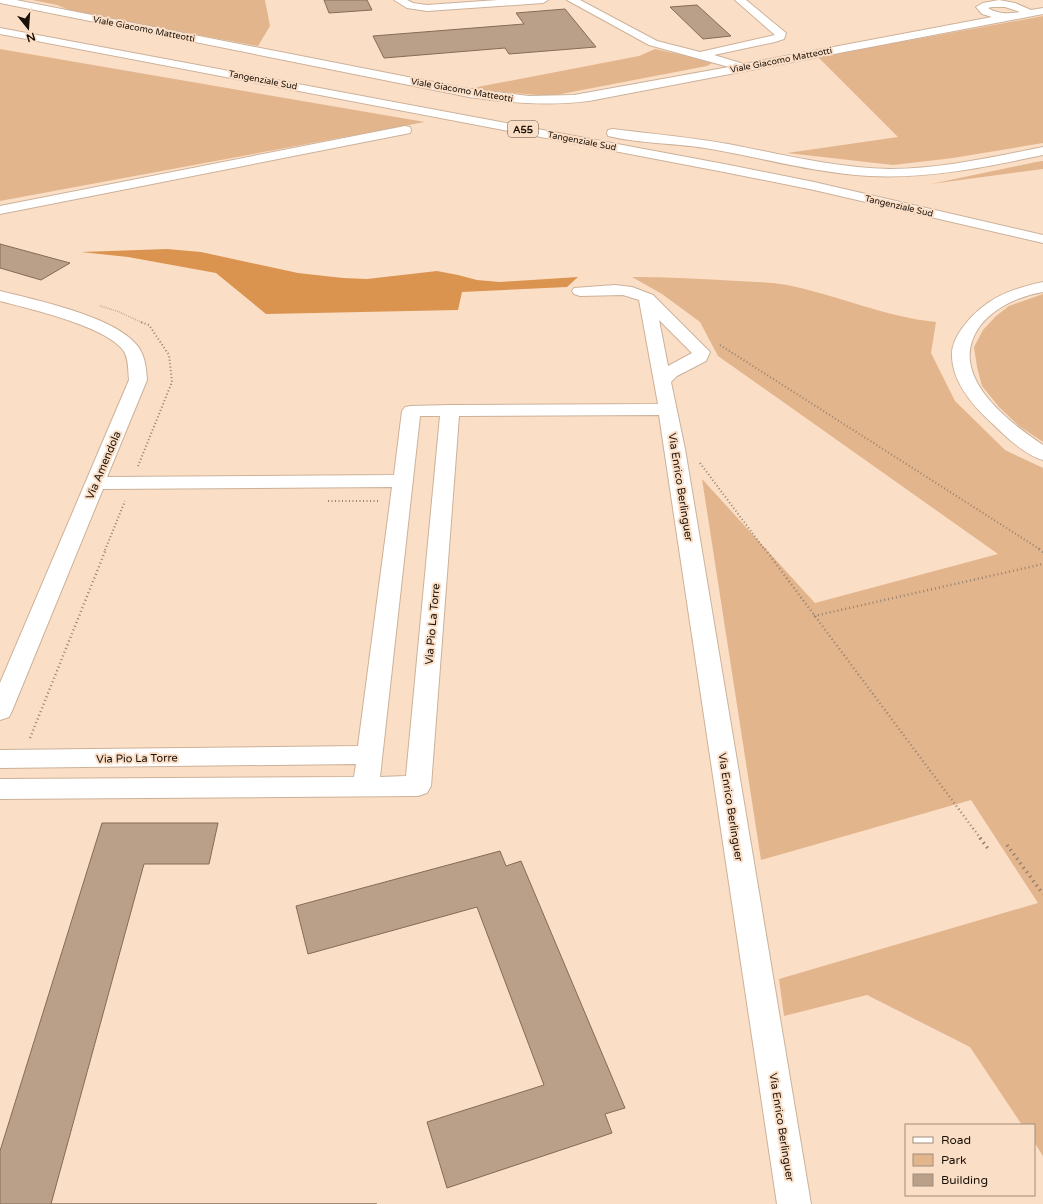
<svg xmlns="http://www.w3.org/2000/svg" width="1043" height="1204" viewBox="0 0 1043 1204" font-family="'Varela Round',sans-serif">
<rect width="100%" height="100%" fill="#fbdec6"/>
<g fill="#e3b58d">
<polygon points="32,0 265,0 270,26 258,46 74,12 57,5"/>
<polygon points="1043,16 1043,143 953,158 893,165 787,153 898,137 818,57"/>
<polygon points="0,49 425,122 0,201"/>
<polygon points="655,49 714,62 707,66 551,96 467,89 639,56"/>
<polygon points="1043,161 1043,169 931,184 1036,162"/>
<path d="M632 277C668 277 703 279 738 281 754 282 771 282 787 285 837 295 885 317 936 322L931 353 955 401 1005 450 1043 468V1156L1034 1142V1125H1022L970 1047 867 995 784 1016 779 979 1038 903 971 800 761 860 702 479 815 603 998 554 718 356 700 322 662 294Z"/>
<polygon points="1043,294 1043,442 1019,426 999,407 982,386 977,367 974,347 983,330 996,316 1009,306"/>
</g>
<polygon fill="#db9450" points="167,249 201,252 298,273 343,278 367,279 437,271 458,275 477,280 500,282 578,277 567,287 462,292 458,310 266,314 216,273 128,257 81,252"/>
<g fill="#ba9f89" stroke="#856c56">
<polygon points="324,0 367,0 372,10 329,13"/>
<polygon points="697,5 731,36 703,39 670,7"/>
<polygon points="565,9 596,47 509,54 505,48 384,58 373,36 524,24 516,13"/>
<polygon points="0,244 70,263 41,280 0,268"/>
<polygon points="102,823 218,823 209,864 144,864 51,1204 377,1204 0,1204 0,1151"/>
<polygon points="500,851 506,866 521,861 625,1108 605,1114 612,1133 447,1188 427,1122 544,1085 477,907 308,954 296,906"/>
</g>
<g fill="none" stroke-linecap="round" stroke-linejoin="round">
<defs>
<g id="minor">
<path d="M0 0H16L469 89 529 96 574 95 729 67 649 45 567 0H580L657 41 700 52 775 35 735 0H746L786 33 784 39 775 42 714 55 744 64 992 17 982 14 976 7 983 3 999 0 1015 3 1031 10 1043 8V14L589 101C548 106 509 103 469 97L0 3ZM992 7H1005L1020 12C1009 14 997 14 988 8Z"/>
<polygon points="394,0 407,0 413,3 427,5 498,0 548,0 543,3 427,11 407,8"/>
<polygon points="405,126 410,127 411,130 410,133 0,214 0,206"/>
<path d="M615 285 632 287 653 295 710 352 706 361 677 376 671 382 685 449 811 1204H777L659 415 459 416 431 786 427 793 418 796 0 799V779L354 777 356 764 0 768V750L358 746 392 487 103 489 12 711 9 717 0 720V683L129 380C128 371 129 358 123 350 105 326 30 309 0 301V291C36 300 111 316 135 343 145 353 146 367 147 380L107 477 394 475 402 411 405 407 411 406 450 405 658 404 639 300 623 295 580 296 574 294 572 291 574 288ZM659 320 692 353 668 366ZM420 416H440L406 776 380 777Z"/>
</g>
<g id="highway">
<polygon points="0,28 724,164 814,182 1043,235 1043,243 814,190 724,172 0,34"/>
<path d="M613 129C651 134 690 137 728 144 781 154 834 168 890 169 941 169 993 157 1043 147V155C986 167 928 179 869 176 815 173 763 158 711 149 678 143 640 144 608 136L607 133 608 130Z"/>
<path d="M1043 282V292C1020 296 994 307 980 326 945 374 1007 421 1043 445V460C1025 455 1007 438 994 425 975 408 953 384 952 357 951 346 957 335 963 327 984 299 1010 289 1043 282Z"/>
</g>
</defs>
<use href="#minor" stroke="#ccb199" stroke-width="2"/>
<use href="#highway" stroke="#ccb199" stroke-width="2"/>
<polyline stroke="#958170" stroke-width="1.5" stroke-dasharray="0.5 1.5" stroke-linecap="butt" points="100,306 117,311 143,323"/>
<g stroke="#958170" stroke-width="2" stroke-dasharray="1 2.5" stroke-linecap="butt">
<polyline points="720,345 1041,550"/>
<polyline points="700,463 765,550"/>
<polyline points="138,466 172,382 169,355 149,325 141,322"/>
<polyline points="328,501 379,501"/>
<polyline points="105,550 125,501"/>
</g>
<g stroke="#958170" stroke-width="2.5" stroke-dasharray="1 3" stroke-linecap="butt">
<polyline points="765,549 981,839"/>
<polyline points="1039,549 1043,552"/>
<polyline points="814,616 1043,564"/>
<polyline points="30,738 106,549"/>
</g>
<g stroke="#958170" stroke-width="3.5" stroke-dasharray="1.5 4" stroke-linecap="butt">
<polyline points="980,838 989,850"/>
<polyline points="1007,845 1043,894"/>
</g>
<use href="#minor" fill="#fff" fill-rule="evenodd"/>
<use href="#highway" fill="#fff" fill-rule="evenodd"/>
</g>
<g text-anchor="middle" stroke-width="4" stroke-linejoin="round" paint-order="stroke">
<g font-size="9" fill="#1a1108" stroke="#fbdec6">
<text transform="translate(144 29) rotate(11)" y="3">Viale Giacomo Matteotti</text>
<text transform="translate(781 60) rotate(-11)" y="3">Viale Giacomo Matteotti</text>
<text transform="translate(263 80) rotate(11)" y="3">Tangenziale Sud</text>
<text transform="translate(462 90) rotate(10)" y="3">Viale Giacomo Matteotti</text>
<text transform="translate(582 141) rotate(11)" y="3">Tangenziale Sud</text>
<text transform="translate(899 206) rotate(13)" y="3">Tangenziale Sud</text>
</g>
<rect fill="#fbdec6" stroke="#5e4e41" stroke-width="1" x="508" y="121" width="30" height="16" rx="3"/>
<g font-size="10" font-weight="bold" fill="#1a1108">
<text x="523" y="133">A55</text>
</g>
<g font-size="11" fill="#1a1108" stroke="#fbdec6">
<text transform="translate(103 465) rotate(-67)" y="4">Via Amendola</text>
<text transform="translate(681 487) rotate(81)" y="4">Via Enrico Berlinguer</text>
<text transform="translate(432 624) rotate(-85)" y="4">Via Pio La Torre</text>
<text transform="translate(137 758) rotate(-1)" y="4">Via Pio La Torre</text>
<text transform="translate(731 807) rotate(81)" y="4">Via Enrico Berlinguer</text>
<text transform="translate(782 1127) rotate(81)" y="4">Via Enrico Berlinguer</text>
</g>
</g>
<rect x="905" y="1124" width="130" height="72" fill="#fbdec6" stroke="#a18c7a"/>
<rect x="913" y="1137" width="20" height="6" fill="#ffffff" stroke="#a18c7a"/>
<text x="941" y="1144" font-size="12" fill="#1a1108">Road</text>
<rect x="913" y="1154" width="20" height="12" fill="#e3b58d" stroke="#a18c7a"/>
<text x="941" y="1164" font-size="12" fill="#1a1108">Park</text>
<rect x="913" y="1174" width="20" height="12" fill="#ba9f89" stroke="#a18c7a"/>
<text x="941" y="1184" font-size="12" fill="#1a1108">Building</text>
<g transform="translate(28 28) rotate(163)" stroke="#fbdec6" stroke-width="3" paint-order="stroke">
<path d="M0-3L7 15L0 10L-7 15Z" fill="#1a1108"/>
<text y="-6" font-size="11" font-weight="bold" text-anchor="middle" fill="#1a1108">N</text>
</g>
</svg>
